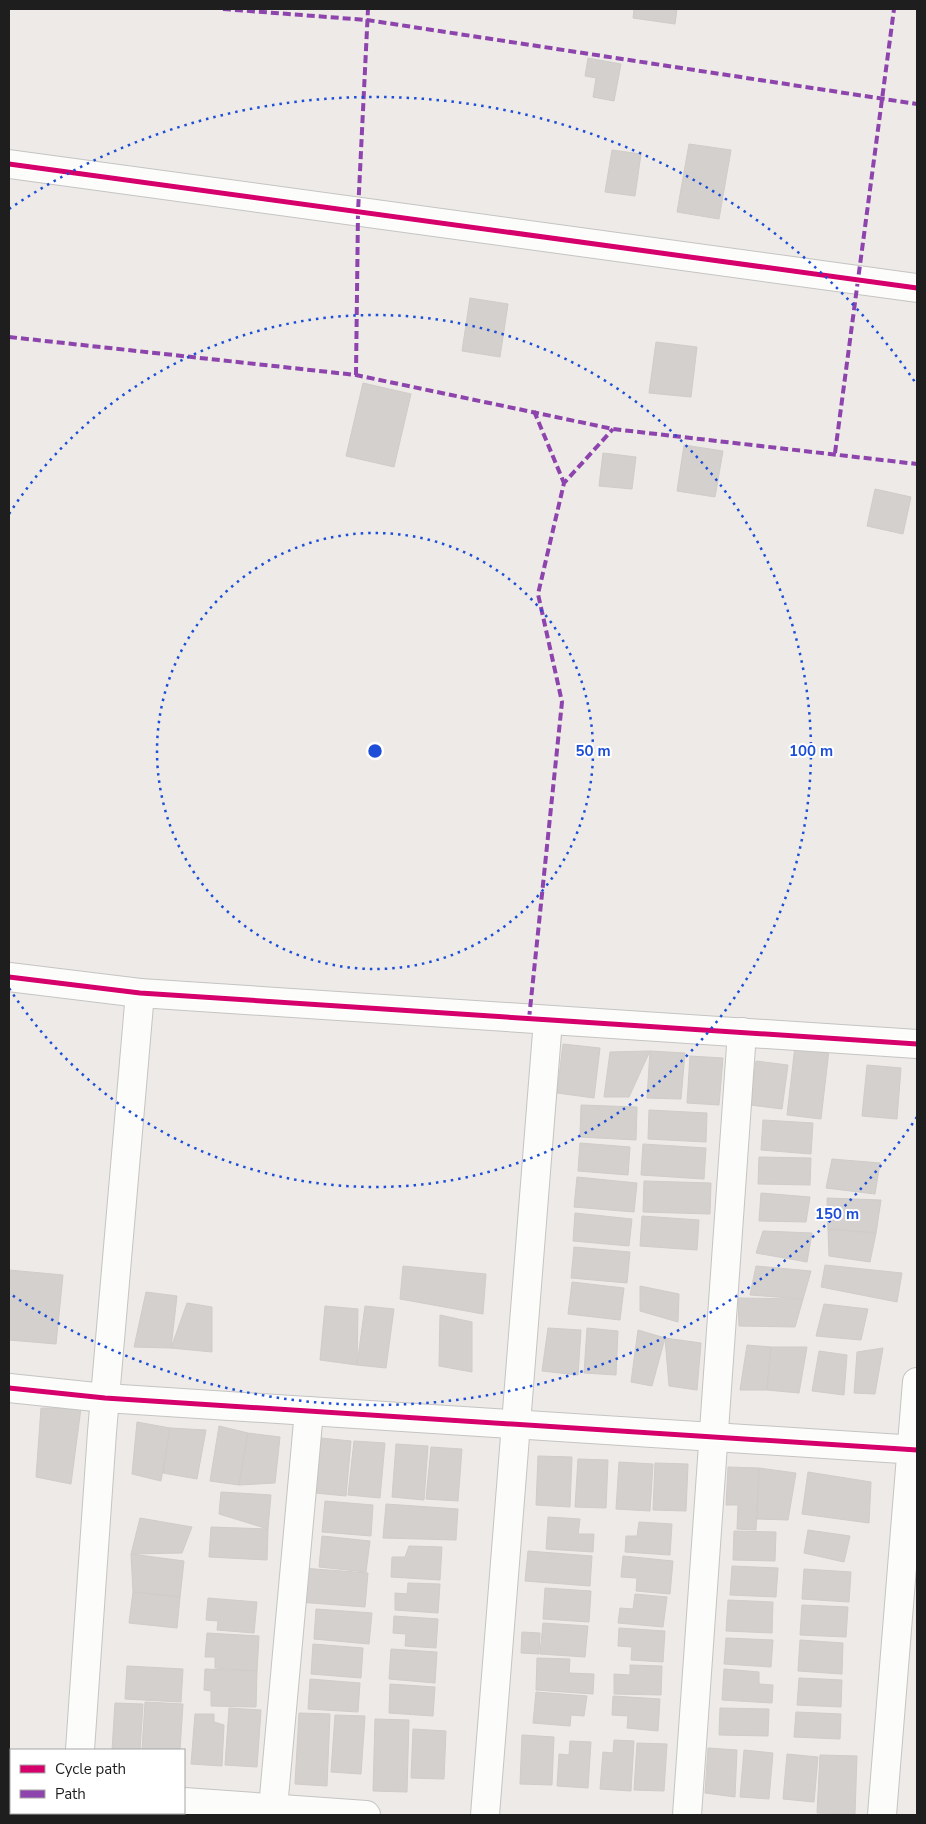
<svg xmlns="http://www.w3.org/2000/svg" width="926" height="1824" viewBox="0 0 926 1824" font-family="'Nunito Sans',sans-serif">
<rect width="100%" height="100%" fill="#edeae7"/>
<g fill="#d4d0ce" stroke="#d0ccc8">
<polygon points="634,9 677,9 675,24 633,18"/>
<polygon points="588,58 621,64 614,101 593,97 596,78 585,76"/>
<polygon points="689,144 731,150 719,219 677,212"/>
<polygon points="612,150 641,154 635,196 605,192"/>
<polygon points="470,298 508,304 500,357 462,351"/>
<polygon points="656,342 697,347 691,397 649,393"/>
<polygon points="363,383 411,394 394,467 346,456"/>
<polygon points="684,445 723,451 715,497 677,491"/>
<polygon points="603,453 636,457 632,489 599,486"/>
<polygon points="875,489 911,497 903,534 867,526"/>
<polygon points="563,1044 600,1048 594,1098 557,1093"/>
<polygon points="795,1046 829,1050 821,1119 787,1115"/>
<polygon points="650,1051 685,1053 681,1099 647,1098"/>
<polygon points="650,1051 629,1097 604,1097 610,1052"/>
<polygon points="690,1056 723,1058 719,1105 687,1103"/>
<polygon points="756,1061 788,1065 782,1109 750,1105"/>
<polygon points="867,1065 901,1068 897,1119 862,1116"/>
<polygon points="581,1105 637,1107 636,1140 580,1137"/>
<polygon points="649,1110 707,1113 706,1142 648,1139"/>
<polygon points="763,1120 813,1123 811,1154 761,1150"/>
<polygon points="580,1143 630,1147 628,1175 578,1171"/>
<polygon points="643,1144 706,1148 704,1179 641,1175"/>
<polygon points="759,1157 811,1158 810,1185 758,1184"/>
<polygon points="832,1159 880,1163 875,1194 826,1188"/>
<polygon points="577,1177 637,1183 634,1212 574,1207"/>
<polygon points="644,1181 711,1183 710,1214 643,1212"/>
<polygon points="761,1193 810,1197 806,1222 759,1221"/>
<polygon points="827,1198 881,1200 876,1233 828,1229"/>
<polygon points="575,1213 632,1219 629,1246 573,1241"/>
<polygon points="642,1216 699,1220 697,1250 640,1246"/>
<polygon points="828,1229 876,1233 870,1262 829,1256"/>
<polygon points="763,1231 812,1233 807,1262 756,1253"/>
<polygon points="574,1247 630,1252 627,1283 571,1278"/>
<polygon points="825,1265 902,1273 897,1302 821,1287"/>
<polygon points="403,1266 486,1274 483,1314 400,1299"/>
<polygon points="756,1266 811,1271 803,1299 750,1295"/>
<polygon points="9,1270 63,1275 56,1344 9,1340"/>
<polygon points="572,1282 624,1288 620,1320 568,1314"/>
<polygon points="640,1286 679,1294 678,1322 640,1311"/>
<polygon points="146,1292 177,1296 171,1348 134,1347"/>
<polygon points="738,1298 803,1299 795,1327 739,1326"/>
<polygon points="187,1303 212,1307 212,1352 171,1348"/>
<polygon points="824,1304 868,1309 861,1340 816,1336"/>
<polygon points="325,1306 358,1309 357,1365 320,1360"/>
<polygon points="365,1306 394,1309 386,1368 357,1365"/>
<polygon points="440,1315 472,1322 472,1372 439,1366"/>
<polygon points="548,1328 581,1330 578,1375 542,1371"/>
<polygon points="587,1328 618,1331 616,1375 584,1373"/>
<polygon points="638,1330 665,1338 652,1386 631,1382"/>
<polygon points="665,1338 701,1343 697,1390 669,1386"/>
<polygon points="747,1345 771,1347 767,1390 740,1390"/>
<polygon points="771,1347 807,1347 799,1393 767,1390"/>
<polygon points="883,1348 875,1394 854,1393 857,1352"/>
<polygon points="819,1351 847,1355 844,1395 812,1391"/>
<polygon points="41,1408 81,1408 71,1484 36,1477"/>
<polygon points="137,1422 170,1428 161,1481 132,1474"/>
<polygon points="219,1426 248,1433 239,1485 210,1481"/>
<polygon points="170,1428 206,1430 197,1479 163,1473"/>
<polygon points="248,1433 280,1437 275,1483 239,1485"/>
<polygon points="321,1438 351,1441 346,1496 315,1493"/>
<polygon points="354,1441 385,1443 380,1498 348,1495"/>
<polygon points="396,1444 428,1446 424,1500 392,1497"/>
<polygon points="431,1447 462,1449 458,1501 426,1499"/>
<polygon points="538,1456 572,1457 570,1507 536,1505"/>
<polygon points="578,1459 608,1460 606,1508 575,1507"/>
<polygon points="619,1462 653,1464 650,1511 616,1509"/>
<polygon points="655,1463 688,1464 686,1511 653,1510"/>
<polygon points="728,1467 759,1468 756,1530 737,1529 738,1505 726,1505"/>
<polygon points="759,1468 796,1473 788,1520 757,1519"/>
<polygon points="808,1472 871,1482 869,1523 802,1514"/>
<polygon points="221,1492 271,1495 268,1529 219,1514"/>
<polygon points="325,1501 373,1505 371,1536 322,1532"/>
<polygon points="386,1504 458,1509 456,1540 383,1538"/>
<polygon points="548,1517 580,1519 578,1534 594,1534 593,1552 546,1549"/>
<polygon points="140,1518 192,1527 182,1553 131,1554"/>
<polygon points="639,1522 672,1524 670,1555 625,1552 626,1536 637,1536"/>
<polygon points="211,1527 268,1529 267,1560 209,1557"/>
<polygon points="808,1530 850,1536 844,1562 804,1553"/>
<polygon points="734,1531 776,1532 775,1561 733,1560"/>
<polygon points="322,1536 370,1541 366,1572 319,1567"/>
<polygon points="409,1546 442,1547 440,1580 391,1577 392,1557 405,1557"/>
<polygon points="528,1551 592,1556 590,1586 525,1581"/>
<polygon points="131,1554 184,1561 180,1597 133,1592"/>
<polygon points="623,1556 673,1561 670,1594 636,1591 637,1578 621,1577"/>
<polygon points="732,1566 778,1568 776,1597 730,1595"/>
<polygon points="301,1568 368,1573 365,1607 298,1602"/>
<polygon points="804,1569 851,1572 849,1602 802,1599"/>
<polygon points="408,1583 440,1584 438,1613 395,1610 395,1593 407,1594"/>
<polygon points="545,1588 591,1591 589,1622 543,1619"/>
<polygon points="133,1592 180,1597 177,1628 129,1623"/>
<polygon points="635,1594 667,1597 663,1627 618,1623 620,1608 633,1609"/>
<polygon points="208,1598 257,1602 254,1633 217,1630 218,1621 206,1620"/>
<polygon points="728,1600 773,1602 772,1633 726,1631"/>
<polygon points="802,1605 848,1607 846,1637 800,1635"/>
<polygon points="316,1609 372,1613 369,1644 314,1639"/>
<polygon points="394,1616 438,1619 436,1648 405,1646 406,1634 393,1633"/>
<polygon points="543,1623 588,1626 585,1657 540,1654"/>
<polygon points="619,1628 665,1631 663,1662 631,1660 632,1647 618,1646"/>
<polygon points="522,1632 540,1633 539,1654 521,1653"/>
<polygon points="207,1633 259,1636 257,1671 215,1668 215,1657 205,1657"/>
<polygon points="726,1638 773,1640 771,1667 724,1664"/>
<polygon points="800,1640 843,1643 842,1674 798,1671"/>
<polygon points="313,1644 363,1648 361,1678 311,1674"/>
<polygon points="391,1649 437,1652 435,1683 389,1679"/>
<polygon points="537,1658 570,1659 569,1673 594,1674 593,1694 536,1690"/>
<polygon points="630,1665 662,1666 661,1695 614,1694 614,1674 630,1675"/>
<polygon points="127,1666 183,1669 181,1702 125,1699"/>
<polygon points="205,1669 257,1671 256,1707 211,1706 211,1691 204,1690"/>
<polygon points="724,1669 759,1672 759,1684 773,1685 772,1703 722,1700"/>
<polygon points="799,1678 842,1680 841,1707 797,1705"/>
<polygon points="310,1679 360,1683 358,1712 308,1709"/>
<polygon points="390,1684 435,1687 433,1716 389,1713"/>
<polygon points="536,1692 587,1696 584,1716 571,1715 570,1726 533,1723"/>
<polygon points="613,1696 660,1699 658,1731 627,1728 628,1716 612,1715"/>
<polygon points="145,1702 183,1704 180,1750 142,1750"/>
<polygon points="115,1703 143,1704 140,1750 112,1750"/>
<polygon points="229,1708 261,1710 257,1767 225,1765"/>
<polygon points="720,1708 769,1709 768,1736 719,1735"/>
<polygon points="796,1712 841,1714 840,1739 794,1737"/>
<polygon points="299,1713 330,1714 327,1786 295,1784"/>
<polygon points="195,1714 214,1714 214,1722 224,1725 222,1766 191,1764"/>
<polygon points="335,1715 365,1716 361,1774 331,1772"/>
<polygon points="375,1719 409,1720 407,1792 373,1791"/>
<polygon points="413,1729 446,1731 444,1779 411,1778"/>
<polygon points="522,1735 554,1737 552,1785 520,1784"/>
<polygon points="614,1740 634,1741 631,1791 600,1789 603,1752 613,1753"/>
<polygon points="570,1741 591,1742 588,1788 557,1786 559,1754 569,1755"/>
<polygon points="637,1743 667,1744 664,1791 634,1790"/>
<polygon points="708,1748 737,1750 735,1797 705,1793"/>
<polygon points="744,1750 773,1753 769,1799 740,1797"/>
<polygon points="787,1754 818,1757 814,1802 783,1799"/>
<polygon points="820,1755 857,1756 855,1814 817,1813"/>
</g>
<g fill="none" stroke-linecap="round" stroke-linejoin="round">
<defs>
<g id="minor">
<polyline points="9,164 917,288"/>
<polyline points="9,977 140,993 917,1044"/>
<polyline points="9,1388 105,1398 917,1450"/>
<polyline points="80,1750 102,1432 140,993"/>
<polyline points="9,1792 11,1792"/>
<polyline points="184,1802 366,1815"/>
<polyline points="273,1808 309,1411"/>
<polyline points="485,1815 548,1020"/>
<polyline points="687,1815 742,1032"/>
<polyline points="882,1815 917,1382"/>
</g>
</defs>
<use href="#minor" stroke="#c5c4c3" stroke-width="30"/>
<use href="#minor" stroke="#fcfcfb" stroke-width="28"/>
<g stroke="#8e44ad" stroke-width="4" stroke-dasharray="8 4" stroke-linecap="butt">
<polyline points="223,9 367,20 917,104"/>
<polyline points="9,337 356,375 613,429 917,464"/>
<polyline points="356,375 358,212 368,9"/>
<polyline points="534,411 564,483"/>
<polyline points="835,453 894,9"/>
<polyline points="529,1019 562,702 538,594 564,483 613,429"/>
</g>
<defs>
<g id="cycleway">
<polyline points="9,164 917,288"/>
<polyline points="9,977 140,993 917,1044"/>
<polyline points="9,1388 105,1398 917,1450"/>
</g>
</defs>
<use href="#cycleway" stroke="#fff" stroke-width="8"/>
<use href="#cycleway" stroke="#d6006c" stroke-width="5"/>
</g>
<g fill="none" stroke="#1d4ed8" stroke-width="2.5" stroke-dasharray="2.5 5">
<circle cx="375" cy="751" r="218"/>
<path d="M9 514A436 436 0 1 1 9 988"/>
<path d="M917 1117A654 654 0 0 1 9 1293M9 209A654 654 0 0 1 917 385"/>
</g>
<circle cx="375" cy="751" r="8" fill="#1d4ed8" stroke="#fff" stroke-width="2.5"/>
<g font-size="15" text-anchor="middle" font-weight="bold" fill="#1d4ed8" stroke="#fff" stroke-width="4" stroke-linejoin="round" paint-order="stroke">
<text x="593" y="756">50 m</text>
<text x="811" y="756">100 m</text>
<text x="837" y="1219">150 m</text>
</g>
<rect width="926" height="1824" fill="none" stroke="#1e1e1e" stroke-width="20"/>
<rect x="10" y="1749" width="175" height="65" fill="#ffffff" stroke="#a5a5a5"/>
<rect x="20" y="1765" width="25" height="8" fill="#d6006c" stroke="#a5a5a5"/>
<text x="55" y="1774" font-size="15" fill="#1e1e1e">Cycle path</text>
<rect x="20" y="1790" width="25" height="8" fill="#8e44ad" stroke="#a5a5a5"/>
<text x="55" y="1799" font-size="15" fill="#1e1e1e">Path</text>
</svg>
